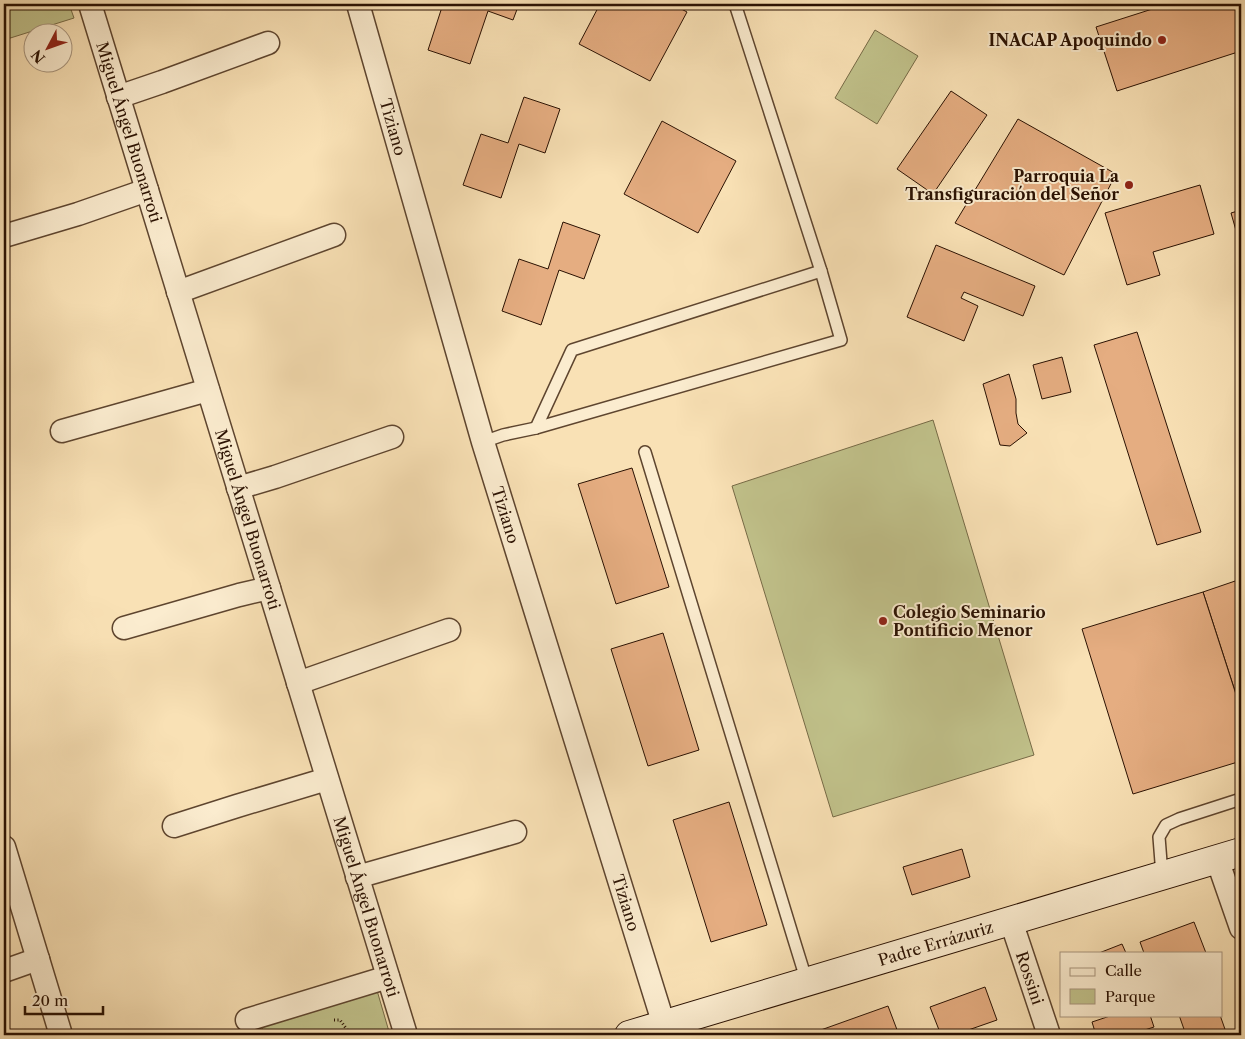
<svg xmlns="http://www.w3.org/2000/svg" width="1245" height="1039" viewBox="0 0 1245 1039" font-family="'Libre Caslon Text',serif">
<rect width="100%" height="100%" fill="#f9e1b5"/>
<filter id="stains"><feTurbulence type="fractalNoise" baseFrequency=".004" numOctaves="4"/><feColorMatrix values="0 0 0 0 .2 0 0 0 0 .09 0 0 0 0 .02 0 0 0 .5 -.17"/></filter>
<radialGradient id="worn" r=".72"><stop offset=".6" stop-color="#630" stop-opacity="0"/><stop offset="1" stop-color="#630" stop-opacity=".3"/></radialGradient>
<g fill="#c1c28b" stroke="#766a46">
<polygon points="4,4 69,4 74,18 4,40"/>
<polygon points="875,30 918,56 877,124 835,98"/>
<polygon points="933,420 1034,755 833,817 732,486"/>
<polygon points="376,987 390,1035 264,1035 260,1021"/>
</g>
<g fill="#e5ad81" stroke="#2a1102">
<polygon points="443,4 519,4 513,20 488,11 470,64 428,50"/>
<polygon points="600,4 672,4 687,12 650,81 579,44"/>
<polygon points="1168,4 1241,4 1241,51 1117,91 1096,27"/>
<polygon points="951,91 987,115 933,194 897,169"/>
<polygon points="524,97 560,109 545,153 519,144 501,198 463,185 481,134 508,143"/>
<polygon points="1018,119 1116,174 1064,275 955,223"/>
<polygon points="662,121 736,161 698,233 624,194"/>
<polygon points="1200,185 1214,234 1153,252 1160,275 1127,285 1105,213"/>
<polygon points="1241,210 1241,248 1231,213"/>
<polygon points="563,222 600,235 584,279 559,270 541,325 502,311 519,259 548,269"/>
<polygon points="936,245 1035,286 1023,316 964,292 961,298 978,306 964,341 907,317"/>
<polygon points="1137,332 1201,532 1157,545 1094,345"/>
<polygon points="1062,357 1071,392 1042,399 1033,365"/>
<polygon points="1009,374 1016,399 1016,413 1018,424 1027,433 1010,446 1000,445 983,384"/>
<polygon points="632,468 669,587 616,604 578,484"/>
<polygon points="1241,579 1241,696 1237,697 1203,592"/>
<polygon points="1203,592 1241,710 1241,761 1133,794 1082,629"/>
<polygon points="663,633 699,750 648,766 611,649"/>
<polygon points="729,802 767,925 711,942 673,820"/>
<polygon points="962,849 970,877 912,895 903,867"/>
<polygon points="1194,922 1206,953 1144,953 1140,942"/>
<polygon points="1122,944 1126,953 1099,953"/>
<polygon points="985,987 997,1020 954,1035 941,1035 930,1007"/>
<polygon points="888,1006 899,1035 819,1035 818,1031"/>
<polygon points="1113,1015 1150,1015 1154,1027 1129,1035 1096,1035 1092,1022"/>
<polygon points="1179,1015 1220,1015 1227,1035 1186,1035"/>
</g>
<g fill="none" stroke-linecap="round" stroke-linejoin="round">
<defs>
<g id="lane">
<polyline points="536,428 572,350 821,271"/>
<polyline points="483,442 503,435 536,428 841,340 821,271 735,4"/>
<polyline points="645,452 794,940 807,982"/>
<polyline points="1162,875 1159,837 1166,825 1179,819 1241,799"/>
</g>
<g id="street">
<path id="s1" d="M90 4 406 1035"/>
<path id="s2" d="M358 4 483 442 664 1025"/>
<polyline points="118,97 162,82 268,43"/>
<polyline points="4,236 78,214 147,190"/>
<polyline points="178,292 334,235"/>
<polyline points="62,431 208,390"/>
<polyline points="238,488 275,477 392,437"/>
<polyline points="124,628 239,595 269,588"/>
<polyline points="298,683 449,630"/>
<polyline points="174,826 237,806 327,779"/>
<polyline points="4,847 61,1035"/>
<polyline points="1217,859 1241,928"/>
<polyline points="357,877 515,832"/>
<path id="s3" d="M1011 921 1049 1035"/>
<polyline points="4,971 38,959"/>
<polyline points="247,1020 388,977"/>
</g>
<g id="secondary">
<path id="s4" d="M629 1035 1241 852"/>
</g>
</defs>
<use href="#lane" stroke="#5e452f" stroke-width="14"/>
<use href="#street" stroke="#5e452f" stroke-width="25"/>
<use href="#secondary" stroke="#2a1102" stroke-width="30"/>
<polyline stroke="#2a1102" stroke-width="3" stroke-dasharray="1 2.5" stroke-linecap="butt" points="334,1020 340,1020 351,1035"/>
<use href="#lane" stroke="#fbeccf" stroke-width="11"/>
<use href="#street" stroke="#fbeccf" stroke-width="22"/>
<use href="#secondary" stroke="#fbeccf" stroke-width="28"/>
</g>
<g fill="#8f2418" stroke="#fbeccf" stroke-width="2">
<circle cx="1162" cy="40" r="5"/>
<circle cx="1129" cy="185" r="5"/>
<circle cx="883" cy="621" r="5"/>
</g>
<g text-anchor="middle" stroke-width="4" stroke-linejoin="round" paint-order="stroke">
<g font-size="16" font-weight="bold" fill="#2a1102" stroke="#fbeccf" text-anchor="end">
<text x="1152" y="46">INACAP Apoquindo</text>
<text x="1119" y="182">Parroquia La<tspan x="1119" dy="18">Transfiguración del Señor</tspan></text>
<text x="893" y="618" text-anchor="start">Colegio Seminario<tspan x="893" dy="18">Pontificio Menor</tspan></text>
</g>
<g font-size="16" fill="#2a1102" stroke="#fbeccf">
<text dy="6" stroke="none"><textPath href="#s2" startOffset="128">Tiziano</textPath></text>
<text dy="6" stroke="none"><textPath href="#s1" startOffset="134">Miguel Ángel Buonarroti</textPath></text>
<text dy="6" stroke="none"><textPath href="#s2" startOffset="532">Tiziano</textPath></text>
<text dy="6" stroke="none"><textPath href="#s1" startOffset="539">Miguel Ángel Buonarroti</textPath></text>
<text dy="6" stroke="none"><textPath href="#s2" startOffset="938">Tiziano</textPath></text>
<text dy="6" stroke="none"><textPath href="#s1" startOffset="944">Miguel Ángel Buonarroti</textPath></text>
<text dy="6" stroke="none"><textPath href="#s4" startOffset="320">Padre Errázuriz</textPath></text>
<text dy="6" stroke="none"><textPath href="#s3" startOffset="60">Rossini</textPath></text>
</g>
</g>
<rect width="1245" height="1039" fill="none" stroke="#f9e1b5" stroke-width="20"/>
<rect x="5" y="5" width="1235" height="1029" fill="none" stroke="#2a1102" stroke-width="2.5"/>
<rect x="10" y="10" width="1225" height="1019" fill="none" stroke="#2a1102"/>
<rect x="1060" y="952" width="162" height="65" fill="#fbeccf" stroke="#a7947d"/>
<rect x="1070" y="968" width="25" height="8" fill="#fbeccf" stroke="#a7947d"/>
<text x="1105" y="976" font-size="15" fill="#2a1102">Calle</text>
<rect x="1070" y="989" width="25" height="15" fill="#c1c28b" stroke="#a7947d"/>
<text x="1105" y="1002" font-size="15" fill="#2a1102">Parque</text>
<g transform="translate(48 48) rotate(229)"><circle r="24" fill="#fbeccf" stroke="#a7947d"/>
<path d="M0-4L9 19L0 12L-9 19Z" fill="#8f2418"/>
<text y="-8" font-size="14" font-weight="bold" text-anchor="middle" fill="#2a1102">N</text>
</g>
<path d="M25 1006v8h78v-8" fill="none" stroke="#2a1102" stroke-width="2.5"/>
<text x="32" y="1006" font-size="15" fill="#2a1102" stroke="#fbeccf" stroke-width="4" paint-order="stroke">20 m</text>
<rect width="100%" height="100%" filter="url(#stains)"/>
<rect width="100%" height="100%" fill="url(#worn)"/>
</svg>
